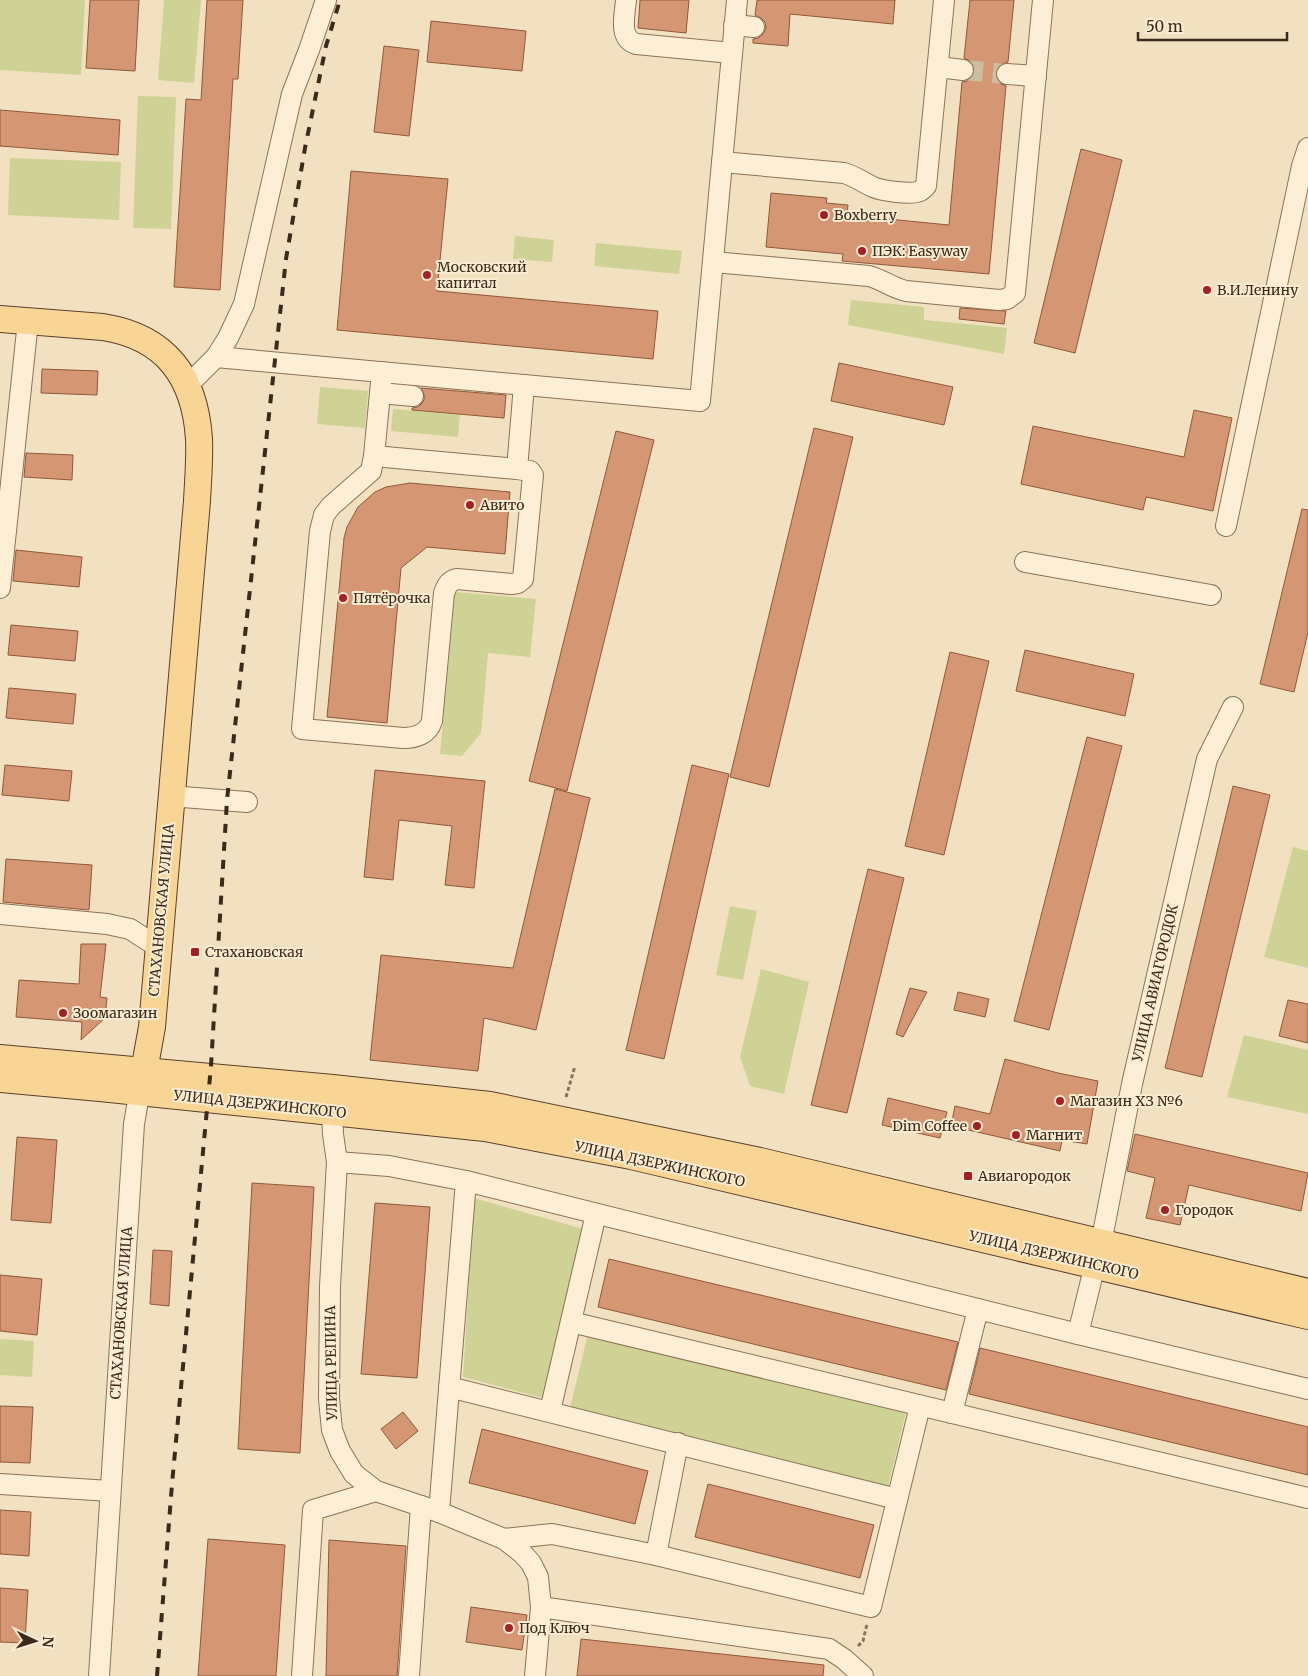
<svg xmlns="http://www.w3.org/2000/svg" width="1308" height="1676" viewBox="0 0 1308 1676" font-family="Merriweather,serif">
<rect width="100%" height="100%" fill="#f2e1c1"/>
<g fill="#ced294">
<polygon points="0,0 85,0 81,75 0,70"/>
<polygon points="164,0 201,0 194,83 158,80"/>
<polygon points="138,96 176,97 171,229 133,228"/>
<polygon points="10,158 121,162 119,220 8,215"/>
<polygon points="515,236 554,240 552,262 513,259"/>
<polygon points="596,243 682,251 679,274 594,266"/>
<polygon points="851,300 924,307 924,320 1007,328 1004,354 848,325"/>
<polygon points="320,387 368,391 365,428 317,424"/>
<polygon points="393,409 460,415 458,437 391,431"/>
<polygon points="455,592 536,599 530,657 488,653 481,733 462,756 440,754"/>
<polygon points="1293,847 1308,851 1308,968 1264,957"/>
<polygon points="730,906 757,911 743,980 716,975"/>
<polygon points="761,969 809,982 784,1094 750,1086 740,1057"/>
<polygon points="1244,1035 1308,1050 1308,1114 1227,1097"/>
<polygon points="474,1198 583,1229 543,1398 463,1377"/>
<polygon points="588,1334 906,1412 888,1487 568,1416"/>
<polygon points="0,1339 34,1341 32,1377 0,1375"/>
</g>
<g fill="#d59773" stroke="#90583a">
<polygon points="90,0 139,0 135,71 86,68"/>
<polygon points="207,0 243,0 238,79 233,79 220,290 174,287 186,99 201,100"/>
<polygon points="640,0 689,0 686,33 638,28"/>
<polygon points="757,0 895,0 893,24 790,14 788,46 753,43 753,39 758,38 763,34 766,28 765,22 761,18 755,15"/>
<polygon points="970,0 1014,0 1008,62 1001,64 997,68 995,73 997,80 1001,84 1006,86 989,274 842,261 843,254 766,247 771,193 827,198 826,203 848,205 847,215 949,225 962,82 967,81 972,77 975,71 974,66 970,61 964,58"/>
<polygon points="431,21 526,31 522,71 427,62"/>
<polygon points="384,46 419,50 409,136 374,132"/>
<polygon points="0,110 120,120 118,155 0,146"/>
<polygon points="1081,149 1122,160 1075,353 1034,343"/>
<polygon points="351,171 448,179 437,291 658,311 653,359 337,330"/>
<polygon points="960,308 1006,311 1004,324 959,319"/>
<polygon points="839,363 953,387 944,425 831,401"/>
<polygon points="42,369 98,371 97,395 41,393"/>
<polygon points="421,388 506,395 504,418 412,410 412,408 418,407 423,402 425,397"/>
<polygon points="1194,410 1232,418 1213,511 1146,497 1143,510 1021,484 1033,426 1184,457"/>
<polygon points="814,428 853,437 769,787 730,777"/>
<polygon points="616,431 654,440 567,791 529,781"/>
<polygon points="26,453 73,455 72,480 24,477"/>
<polygon points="410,483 510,492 505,554 427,547 401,568 387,723 327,717 344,538 347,527 358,507 375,492 386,487"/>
<polygon points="1302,509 1308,510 1308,632 1294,692 1260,684"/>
<polygon points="16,550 82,557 79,587 13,581"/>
<polygon points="11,625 78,631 75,661 8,655"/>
<polygon points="1025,650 1134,674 1125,716 1016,691"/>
<polygon points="950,652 989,661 944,855 905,846"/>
<polygon points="9,688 76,694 73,724 6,718"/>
<polygon points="1087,737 1122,746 1049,1030 1014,1021"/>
<polygon points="5,765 72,771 69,801 2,795"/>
<polygon points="692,765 729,774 664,1059 626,1050"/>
<polygon points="375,770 485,781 474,888 445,885 452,826 399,820 393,880 364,877"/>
<polygon points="1233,786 1270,795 1202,1077 1165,1068"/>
<polygon points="555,789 590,798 536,1030 484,1018 478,1071 370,1060 381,955 513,968"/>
<polygon points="6,859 92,865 89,910 3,902"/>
<polygon points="868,869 904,878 847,1113 811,1105"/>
<polygon points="81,944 106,944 100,997 107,998 105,1018 81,1040 82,1022 16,1017 19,980 79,984"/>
<polygon points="910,988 927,992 903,1037 896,1034"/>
<polygon points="958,992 989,999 985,1017 954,1010"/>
<polygon points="1288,1000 1308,1004 1308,1043 1279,1036"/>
<polygon points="1005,1059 1058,1073 1098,1081 1087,1144 1062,1140 1060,1151 951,1126 955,1106 990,1114"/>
<polygon points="888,1098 947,1112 940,1138 882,1125"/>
<polygon points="1135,1134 1308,1173 1301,1211 1189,1185 1180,1225 1146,1218 1155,1178 1127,1171"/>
<polygon points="17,1137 57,1140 51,1223 11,1220"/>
<polygon points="252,1183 314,1187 300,1453 238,1449"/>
<polygon points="375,1203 430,1207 417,1378 361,1374"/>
<polygon points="153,1250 172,1251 169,1306 150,1304"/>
<polygon points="609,1259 958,1342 946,1390 598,1307"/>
<polygon points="0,1275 42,1279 37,1335 0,1331"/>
<polygon points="980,1348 1308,1427 1308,1475 969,1394"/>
<polygon points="0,1406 33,1407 30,1463 0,1462"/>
<polygon points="403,1412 418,1431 396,1449 381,1429"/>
<polygon points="482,1429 648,1471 635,1524 469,1483"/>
<polygon points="708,1484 874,1525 860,1578 695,1537"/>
<polygon points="0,1510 31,1512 29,1556 0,1554"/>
<polygon points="208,1539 285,1545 276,1676 198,1676"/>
<polygon points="329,1540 406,1546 397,1676 326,1676"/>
<polygon points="0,1588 28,1590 25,1643 0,1642"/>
<polygon points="471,1607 527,1615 522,1650 466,1642"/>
<polygon points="581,1639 824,1665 823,1676 577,1676"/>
</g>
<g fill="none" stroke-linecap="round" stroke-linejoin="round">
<polyline stroke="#cebca0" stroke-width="20" stroke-dasharray="20 10" stroke-linecap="butt" points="963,70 1007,74"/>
<defs>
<g id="minor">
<path d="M626 0C625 15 618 38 636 44L732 53"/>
<polyline points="734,25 754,27"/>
<polyline points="938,67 963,70"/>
<polyline points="1007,74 1036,76"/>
<path d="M722 162 844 173C855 176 862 182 873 187 882 191 911 195 920 191 922 190 924 188 926 186L944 0"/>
<path d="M713 262 869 276C883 280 893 288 906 291L999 300 1007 299 1015 293 1043 0"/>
<polyline points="216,357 700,401 737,0"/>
<polyline points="382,372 374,456 517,469 524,385"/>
<polyline points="188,385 216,357 228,338 244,304 292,94 309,50 326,0"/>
<polyline points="380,393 413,396"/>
<path d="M374 456 371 471 331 506 324 515 320 531 302 729 403 738C416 738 428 734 432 721L444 593C447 585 449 581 457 579L511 584 518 583 523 579 533 475 530 471 517 469"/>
<polyline points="1226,526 1302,166 1308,148"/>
<polyline points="1025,562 1211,595"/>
<polyline points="0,588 28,321"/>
<polyline points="170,796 247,802"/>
<polyline points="0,914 107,924 130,929 158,947"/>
<polyline points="332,1112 333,1134 337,1162 330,1286 329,1399 332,1430 340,1451 354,1474 376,1491 439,1512 504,1539 522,1553 531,1563 538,1577 541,1607 535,1676"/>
<polyline points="337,1162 389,1166 466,1181 1078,1334 1308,1389"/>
<polyline points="571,1322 1308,1498"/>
<polyline points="1078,1334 1104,1228 1132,1084 1207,759 1233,707"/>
<polyline points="449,1387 897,1499"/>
<polyline points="550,1411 596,1214"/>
<polyline points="952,1413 978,1309"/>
<polyline points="0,1484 110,1491"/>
<polyline points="439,1512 466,1181"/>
<polyline points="504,1539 552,1534 656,1555 871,1607 920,1406"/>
<polyline points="656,1555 678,1443"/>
<polyline points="541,1607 829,1649 844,1659 863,1676"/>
<polyline points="99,1676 134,1124 142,1078"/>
<polyline points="302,1676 313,1510 376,1491"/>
<polyline points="409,1676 421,1506"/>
</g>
<g id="major">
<path d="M0 319 103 327C166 337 195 377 199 439 200 459 198 480 197 501L152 1027 144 1071"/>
<polyline points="0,1058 333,1088 490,1105 760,1161 1308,1292"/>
<polyline points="0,1079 100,1088 485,1128 631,1156 1308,1316"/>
</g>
</defs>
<use href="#minor" stroke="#8e7156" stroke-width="22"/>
<use href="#major" stroke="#5b3f2b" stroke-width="28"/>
<g stroke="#8e7156" stroke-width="3" stroke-dasharray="4 2.5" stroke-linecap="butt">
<polyline points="566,1097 575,1066"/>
<polyline points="858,1646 863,1641 867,1624"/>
</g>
<use href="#minor" stroke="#fcefd5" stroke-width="20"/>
<use href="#major" stroke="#f9d595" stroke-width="26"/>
<polyline stroke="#3c2a1c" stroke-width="4" stroke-dasharray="9 9" stroke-linecap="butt" points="157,1676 172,1484 211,1066 227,800 286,259 305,148 326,46 340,0"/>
</g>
<g fill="#a42027" stroke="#f9ecd2" stroke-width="2">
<circle cx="824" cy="215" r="5"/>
<circle cx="862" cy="251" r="5"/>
<circle cx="427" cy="275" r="5"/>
<circle cx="1207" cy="290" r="5"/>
<circle cx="470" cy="505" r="5"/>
<circle cx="343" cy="598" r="5"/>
<rect x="190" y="947" width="10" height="10" rx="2.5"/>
<circle cx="63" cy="1013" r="5"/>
<circle cx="1060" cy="1101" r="5"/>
<circle cx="977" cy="1126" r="5"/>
<circle cx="1016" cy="1135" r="5"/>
<rect x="963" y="1171" width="10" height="10" rx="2.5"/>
<circle cx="1165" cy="1210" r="5"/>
<circle cx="509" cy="1628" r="5"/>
</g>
<g text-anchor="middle" stroke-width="4" stroke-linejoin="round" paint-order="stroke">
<g font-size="14" fill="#3c2a1c" stroke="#f9ecd2" text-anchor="start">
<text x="834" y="220">Boxberry</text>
<text x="872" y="256">ПЭК: Easyway</text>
<text x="437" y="272">Московский<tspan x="437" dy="16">капитал</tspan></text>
<text x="1217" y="295">В.И.Ленину</text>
<text x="480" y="510">Авито</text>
<text x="353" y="603">Пятёрочка</text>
<text x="205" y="957">Стахановская</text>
<text x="73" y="1018">Зоомагазин</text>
<text x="1070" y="1106">Магазин ХЗ №6</text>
<text x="967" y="1131" text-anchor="end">Dim Coffee</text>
<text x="1026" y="1140">Магнит</text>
<text x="978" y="1181">Авиагородок</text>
<text x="1175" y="1215">Городок</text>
<text x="519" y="1633">Под Ключ</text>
</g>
<g font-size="14" fill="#3c2a1c" stroke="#f9ecd2">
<text transform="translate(161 910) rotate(-85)" y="5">СТАХАНОВСКАЯ УЛИЦА</text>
<text transform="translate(1155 983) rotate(-77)" y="5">УЛИЦА АВИАГОРОДОК</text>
<text transform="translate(260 1104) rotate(6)" y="5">УЛИЦА ДЗЕРЖИНСКОГО</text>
<text transform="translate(660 1164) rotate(12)" y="5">УЛИЦА ДЗЕРЖИНСКОГО</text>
<text transform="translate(1054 1255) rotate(13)" y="5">УЛИЦА ДЗЕРЖИНСКОГО</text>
<text transform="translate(121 1313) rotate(-86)" y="5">СТАХАНОВСКАЯ УЛИЦА</text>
<text transform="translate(331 1363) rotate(-91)" y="5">УЛИЦА РЕПИНА</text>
</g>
</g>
<g transform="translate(35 1641) rotate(94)" stroke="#f9ecd2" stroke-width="4" paint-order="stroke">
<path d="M0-4L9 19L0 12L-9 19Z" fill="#3c2a1c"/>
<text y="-8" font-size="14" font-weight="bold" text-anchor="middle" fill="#3c2a1c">N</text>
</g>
<path d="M1138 32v8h149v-8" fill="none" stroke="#3c2a1c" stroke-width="2.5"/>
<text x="1146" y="32" font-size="15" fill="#3c2a1c" stroke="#f9ecd2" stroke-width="4" paint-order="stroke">50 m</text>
</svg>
